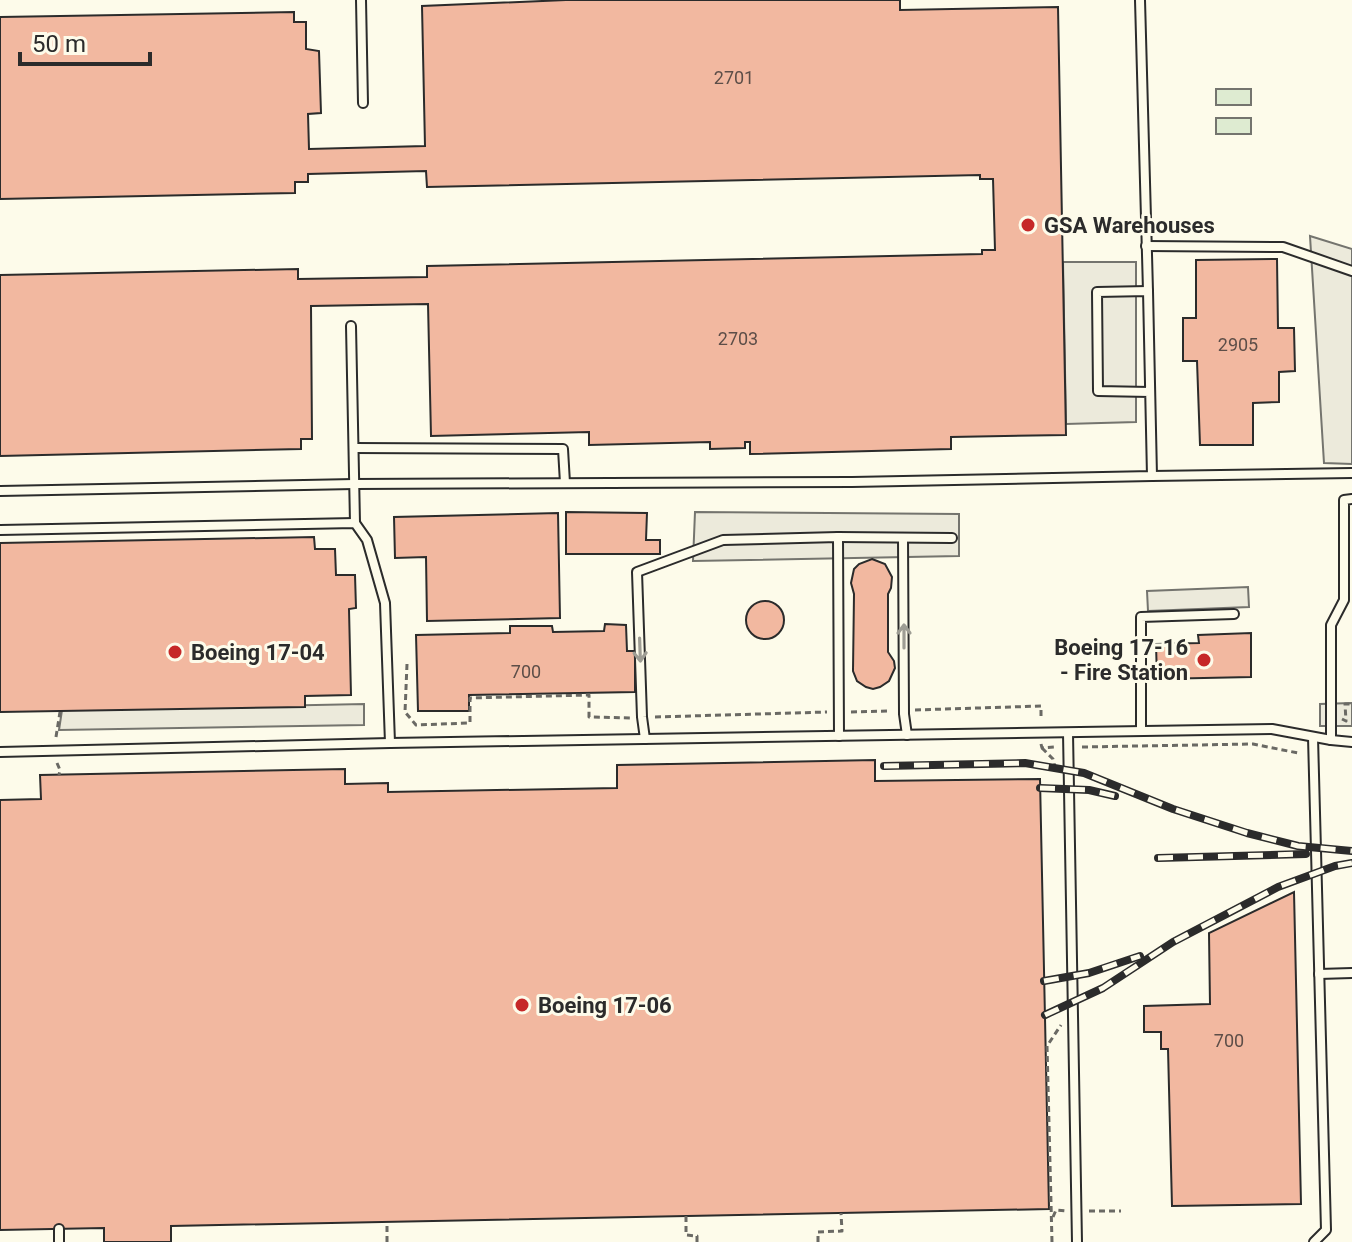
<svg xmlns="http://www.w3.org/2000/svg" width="1352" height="1242" viewBox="0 0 1352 1242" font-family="Roboto,sans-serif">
<rect width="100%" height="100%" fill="#fdfbea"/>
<g fill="#deebd1" stroke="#74746e" stroke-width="2">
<rect x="1216" y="89" width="35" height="16"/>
<rect x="1216" y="118" width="35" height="16"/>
</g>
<g fill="#eceadb" stroke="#74746e" stroke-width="2">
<polygon points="1310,236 1352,249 1352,464 1324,463"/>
<polygon points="1063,262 1136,262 1136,422 1066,424"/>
<polygon points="695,512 959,514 959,556 693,561"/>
<polygon points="1248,587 1249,607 1148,611 1147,591"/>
<polygon points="1352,703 1352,726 1320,726 1320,704"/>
<polygon points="364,704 364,725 59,730 62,710"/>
</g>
<g fill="#f2b8a0" stroke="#2b2b2b" stroke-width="2">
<polygon points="566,0 900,0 900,10 1058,7 1066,435 951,437 951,449 750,454 750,442 745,442 745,448 710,449 710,442 589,445 589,432 431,436 428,304 311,306 312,439 301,439 301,449 0,456 0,275 298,269 298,279 427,277 427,266 982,254 982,250 995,250 993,179 980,179 980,175 427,187 426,171 308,174 308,182 295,182 295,193 0,199 0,17 294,12 294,22 306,22 306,49 319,51 321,113 308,114 309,149 425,146 422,6"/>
<polygon points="1277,259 1278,328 1294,328 1295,371 1279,372 1279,402 1253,403 1253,445 1200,445 1197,361 1183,361 1183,318 1196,318 1196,260"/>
<polygon points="566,512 647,513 646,540 660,540 660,554 566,554"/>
<polygon points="558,513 560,618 427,621 426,557 395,558 394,517"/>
<polygon points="314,537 315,549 335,549 336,575 355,575 356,608 349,609 351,695 305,696 305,707 0,712 0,543"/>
<polygon points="872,559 885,564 892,577 891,588 888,594 888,652 894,661 895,668 889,681 880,687 873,689 866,687 857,681 853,671 854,594 851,583 854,569 859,564"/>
<circle cx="765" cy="620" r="19"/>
<polygon points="605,624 626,625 627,651 635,651 635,692 469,695 469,711 418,711 416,635 510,633 510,626 552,626 553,632 604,631"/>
<polygon points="1251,633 1251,677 1157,679 1156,644 1199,643 1198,635"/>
<polygon points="875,760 875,781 1040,779 1049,1209 171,1226 171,1242 104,1242 104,1228 0,1230 0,800 41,799 40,775 345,769 345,784 388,783 388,792 617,788 617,765"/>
<polygon points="1294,892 1301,1204 1172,1206 1168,1049 1161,1049 1161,1032 1144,1032 1144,1006 1210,1004 1209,933"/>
</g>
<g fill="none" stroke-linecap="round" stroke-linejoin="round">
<defs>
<g id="service">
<polyline points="361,0 363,103"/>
<polyline points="1140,0 1148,291"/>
<polyline points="1146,246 1283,247 1352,271"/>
<polyline points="351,326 355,523"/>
<polyline points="354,448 563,449 565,483"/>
<polyline points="1152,476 1352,473"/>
<polyline points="0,491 354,484 852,482 1152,476 1148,291 1097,292 1098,391 1150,392"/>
<polyline points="0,530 355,523 367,540 385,603 390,743"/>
<polyline points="838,537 952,538"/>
<polyline points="903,538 904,714 907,735"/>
<polyline points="1141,731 1141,617 1234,614"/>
<polyline points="1068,733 1077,1242"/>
<polyline points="1313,737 1326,1230 1314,1242"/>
<polyline points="645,739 642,717 637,572 723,540 838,537 839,736"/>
<polyline points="1331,740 1331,625 1344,600 1344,500 1352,499"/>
<polyline points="0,752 390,743 1272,729 1331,740 1352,742"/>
<polyline points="1319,974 1352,973"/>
<polyline points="59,1229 59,1242"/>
</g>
</defs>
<use href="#service" stroke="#2b2b2b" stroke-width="12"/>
<g stroke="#6a6964" stroke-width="3" stroke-dasharray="6 4" stroke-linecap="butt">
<polyline points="407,664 405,712 416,725 470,723 470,698 589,695 589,717 631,718"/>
<polyline points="915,710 1041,706 1041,720"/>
<polyline points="851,712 891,711"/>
<polyline points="655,717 827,712"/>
<polyline points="1342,719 1346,721 1345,704 1352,704"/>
<polyline points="56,737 60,712"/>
<polyline points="1041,744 1042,748 1054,747"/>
<polyline points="1082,747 1253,744 1298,753 1299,750"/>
<polyline points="1042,748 1053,759 1055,767"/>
<polyline points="57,763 60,770 59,775"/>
<polyline points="1089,1211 1121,1211"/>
<polyline points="686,1216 686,1235 697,1236 697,1242"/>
<polyline points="1053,1217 1056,1210 1066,1211"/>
<polyline points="387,1242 387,1222"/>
<polyline points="818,1242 818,1232 842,1231 841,1213"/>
<polyline points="1052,1242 1047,1046 1061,1025"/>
</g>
<use href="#service" stroke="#fdfbea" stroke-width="8"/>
<defs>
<g id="rail">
<polyline points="884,766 1025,763 1084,773 1173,809 1247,833 1298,846 1352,851"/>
<polyline points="1040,788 1089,790 1115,796"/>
<polyline points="1158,858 1306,854"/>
<polyline points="1044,981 1089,973 1140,956"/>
<polyline points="1045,1015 1103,988 1173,942 1278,887 1335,866 1352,863"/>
</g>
</defs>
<use href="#rail" stroke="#2b2b2b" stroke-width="8"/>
<use href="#rail" stroke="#fdfbea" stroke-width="5" stroke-dasharray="15" stroke-linecap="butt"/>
</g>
<defs><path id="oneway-shaft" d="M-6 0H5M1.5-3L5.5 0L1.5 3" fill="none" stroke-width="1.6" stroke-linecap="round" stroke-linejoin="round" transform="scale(2)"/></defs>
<g stroke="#9e9d94">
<use href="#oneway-shaft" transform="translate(904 636) rotate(-90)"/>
<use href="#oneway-shaft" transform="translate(640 650) rotate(88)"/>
</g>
<g fill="#c62828" stroke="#fdfbea" stroke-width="3">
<circle cx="1028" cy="225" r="8"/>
<circle cx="175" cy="652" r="8"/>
<circle cx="1204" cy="660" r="8"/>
<circle cx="522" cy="1005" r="8"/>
</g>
<g text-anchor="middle" stroke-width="6" stroke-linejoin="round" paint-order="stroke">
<g font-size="18" fill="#5d4e48">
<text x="734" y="84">2701</text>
<text x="738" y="345">2703</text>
<text x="1238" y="351">2905</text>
<text x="526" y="678">700</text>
<text x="1229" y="1047">700</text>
</g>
<g font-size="22" font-weight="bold" fill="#2b2b2b" stroke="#fdfbea" text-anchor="start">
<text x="1044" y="233">GSA Warehouses</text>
<text x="1188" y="655" text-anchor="end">Boeing 17-16<tspan x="1188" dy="25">- Fire Station</tspan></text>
<text x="191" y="660">Boeing 17-04</text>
<text x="538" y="1013">Boeing 17-06</text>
</g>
</g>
<path d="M20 52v12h130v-12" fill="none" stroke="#2b2b2b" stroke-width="4"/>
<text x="32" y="52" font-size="24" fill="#2b2b2b" stroke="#fdfbea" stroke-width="6" paint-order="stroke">50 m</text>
</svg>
